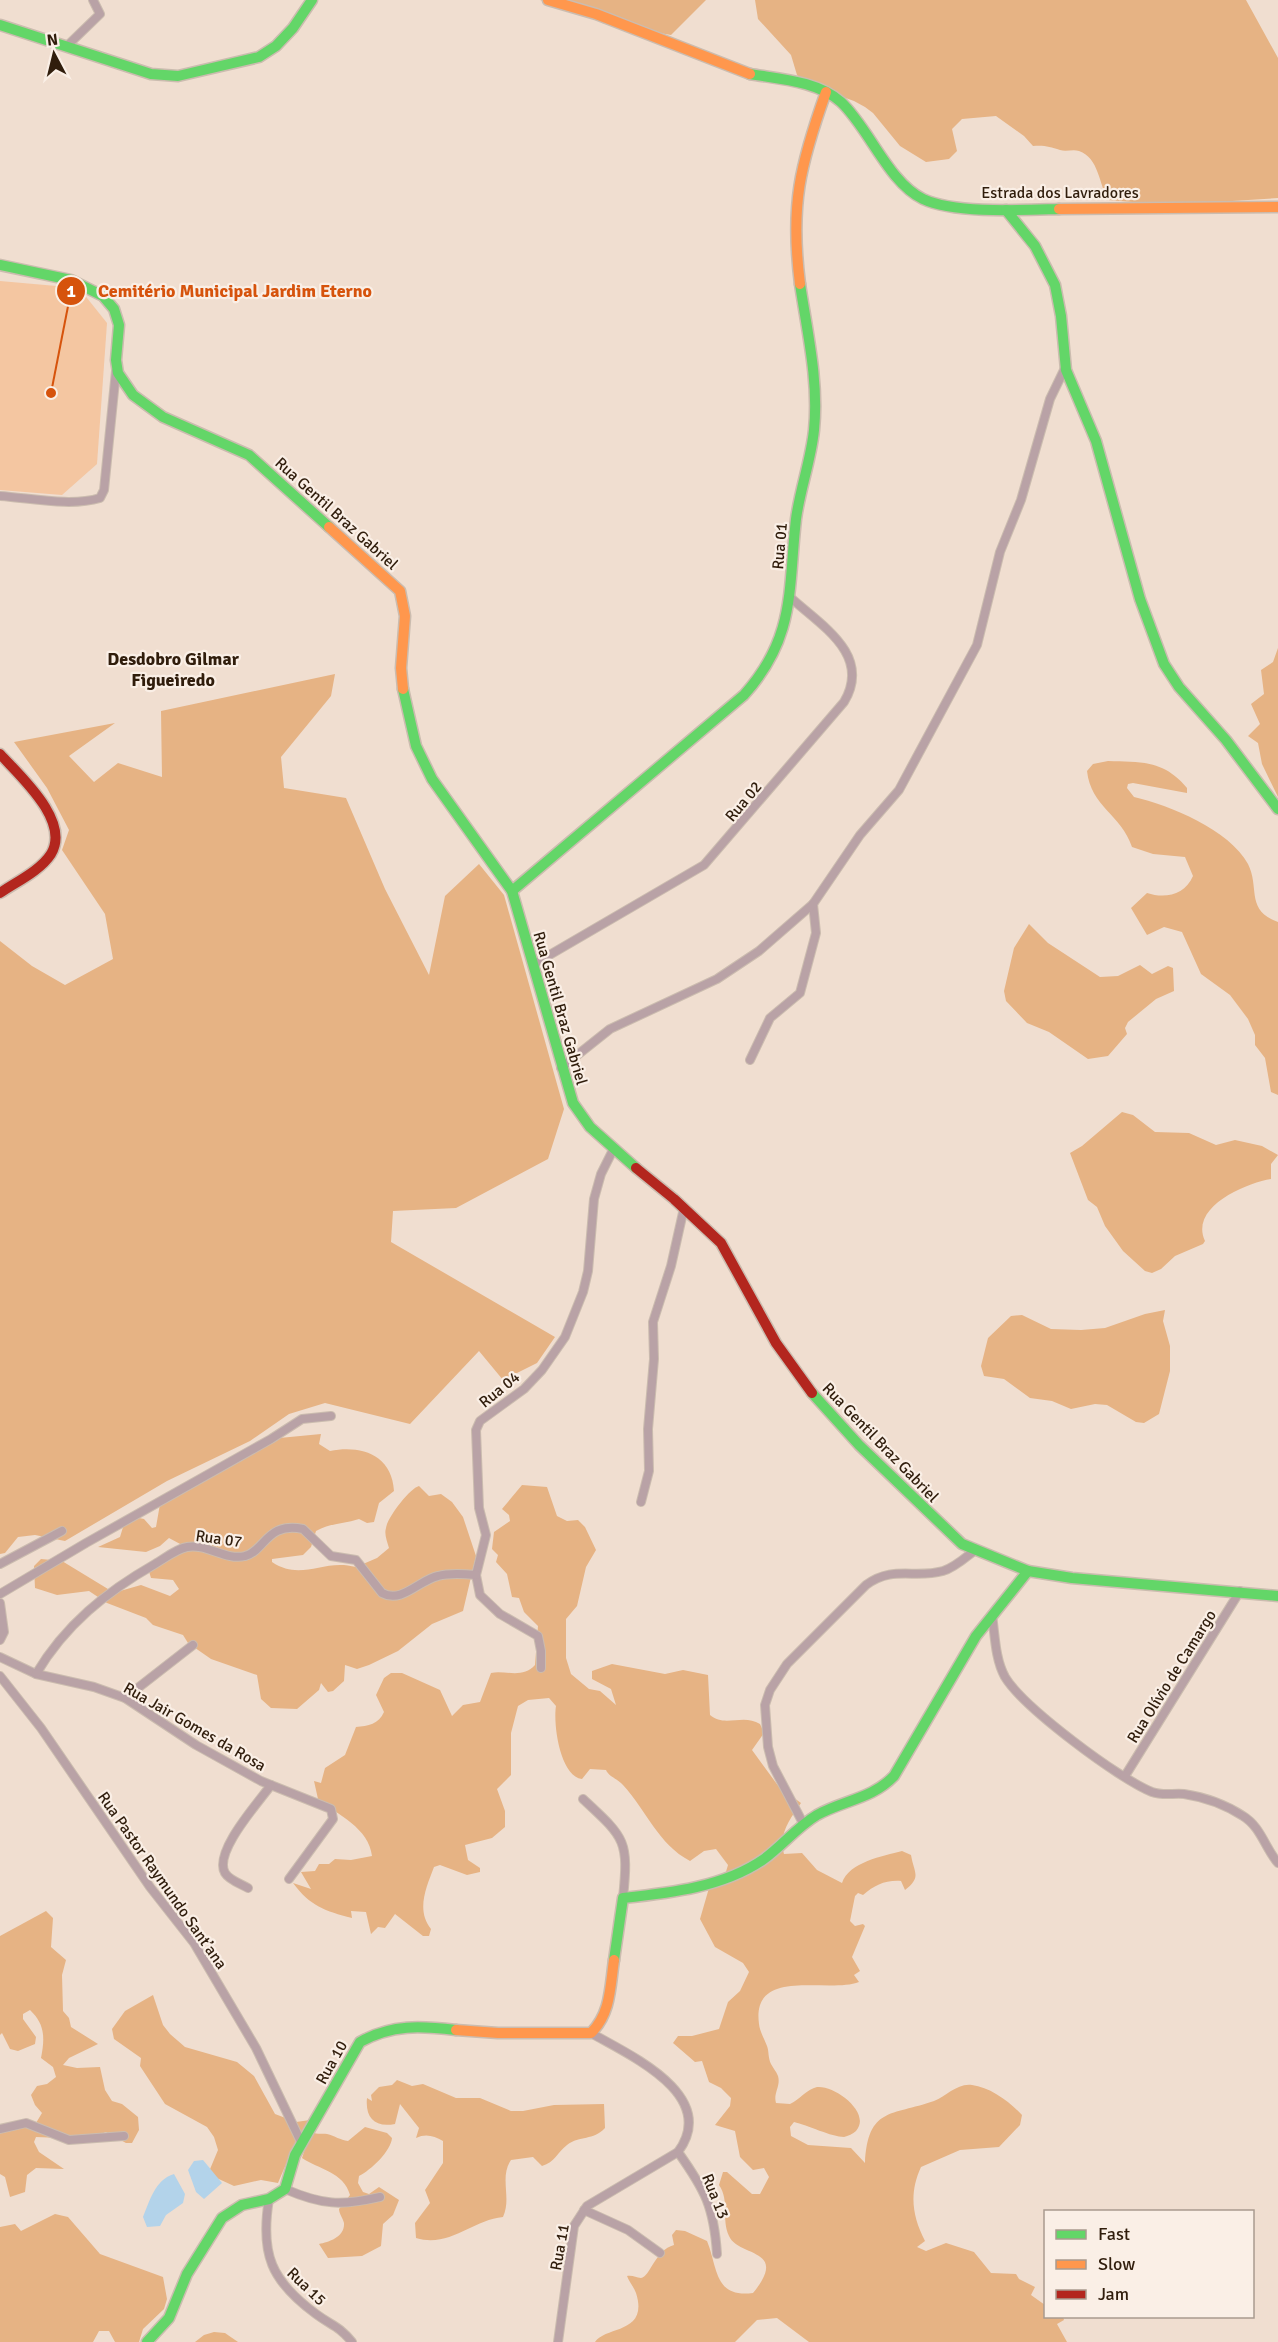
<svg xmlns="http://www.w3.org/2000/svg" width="1278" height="2342" viewBox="0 0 1278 2342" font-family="Signika,sans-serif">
<rect width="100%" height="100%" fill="#f0ded0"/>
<polygon fill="#f4c6a1" points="0,281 79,288 107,323 97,464 62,495 0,490"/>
<g fill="#e6b384">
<polygon points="540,0 706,0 671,35 602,23 596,17"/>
<path d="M755 0H1246L1278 58V198L1169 205 1108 200C1099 184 1099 158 1079 151 1073 149 1066 152 1060 150 1050 147 1045 145 1033 146L1024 136 996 116 962 119 952 129 957 151 949 159 926 162 900 146 873 113 865 107 854 101 804 83 797 75 791 55 758 19Z"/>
<polygon points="1278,648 1278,797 1262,764 1258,743 1248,736 1260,724 1251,704 1264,694 1261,670 1273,662"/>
<polygon points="335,674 331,696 281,757 284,788 346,798 385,889 429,975 445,896 479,864 504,895 564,1109 548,1159 456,1208 393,1211 391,1242 555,1337 537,1363 503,1380 479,1351 410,1424 325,1403 289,1414 250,1441 167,1481 65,1541 35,1535 18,1537 5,1553 0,1554 0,941 32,966 65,985 113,959 105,914 62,850 69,830 47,788 14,742 115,723 69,756 94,782 118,763 162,777 161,711"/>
<path d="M1108 761C1141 762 1164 760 1187 788V793L1133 783 1128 784 1127 788 1134 797C1169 805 1230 830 1248 864 1260 888 1245 910 1278 922V1095L1271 1092 1265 1058 1255 1045V1035L1248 1019 1230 995 1201 974 1182 932 1164 927 1147 935 1131 908 1147 893C1165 899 1185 895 1193 876L1185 857 1153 854 1132 847C1121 814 1091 807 1087 771L1093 764Z"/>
<polygon points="1029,924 1048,943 1100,977 1118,976 1140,965 1152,974 1168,966 1173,968 1174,991 1156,999 1128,1022 1125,1028 1127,1034 1108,1056 1088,1059 1049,1032 1027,1023 1006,1001 1004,991 1014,948"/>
<path d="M1122 1112 1133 1115 1155 1132 1189 1133 1216 1145 1235 1140 1262 1146 1278 1155 1271 1164V1179C1246 1183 1189 1207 1205 1241L1203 1244 1175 1256 1161 1269 1152 1273 1145 1271 1123 1251 1105 1226 1097 1207 1088 1200 1070 1153 1082 1146Z"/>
<polygon points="1165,1310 1163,1321 1170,1346 1170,1371 1159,1414 1144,1423 1136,1422 1107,1405 1095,1404 1071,1409 1052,1401 1030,1398 1004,1379 984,1376 981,1366 988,1338 1011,1316 1022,1315 1051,1329 1081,1330 1105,1328 1145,1314"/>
<path d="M321 1434 319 1444 330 1451C360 1445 392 1454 394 1491L379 1503 374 1522 367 1523 359 1519C344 1524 330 1523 316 1531L311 1547 303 1555 272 1559V1562C302 1582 323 1558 356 1567L377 1558 389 1548C387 1541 384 1534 386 1528 387 1518 410 1488 419 1486L429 1496 441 1494 452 1502 463 1517 476 1556 463 1611 432 1624 398 1651 369 1665 357 1669 345 1665 344 1681 333 1691 328 1692 321 1683 319 1690 297 1709 271 1708 261 1699 257 1675 211 1659 188 1643 183 1635 153 1625 146 1618 107 1603 89 1591 57 1595 35 1588 34 1566 41 1559 62 1561 108 1589 120 1591 141 1585 170 1596 179 1589 173 1580 151 1578 148 1568 182 1545 169 1538 160 1546 146 1552 98 1547 120 1537 124 1524 134 1517 144 1519 152 1528 156 1527 160 1504 269 1439Z"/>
<path d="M522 1485 547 1487 557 1516 567 1521 578 1520 585 1527 596 1550 586 1567 577 1606 566 1619V1658L571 1674 589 1689 600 1691 616 1705 611 1689 592 1679V1671L612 1664 665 1674 683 1670 708 1675 710 1715C725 1728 743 1713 760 1724L764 1733 752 1750 779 1787 801 1803C791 1818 778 1833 784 1854L802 1853 817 1870 842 1883C849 1862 883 1856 902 1851L911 1855C914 1873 922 1877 905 1890L901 1881C885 1880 875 1885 863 1895L858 1893 855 1896 850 1921 855 1926 863 1924 865 1926 852 1957 860 1971 854 1975 859 1982C828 1994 751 1966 759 2024 760 2032 764 2038 767 2046 769 2051 768 2058 771 2064 773 2068 776 2071 778 2076 781 2086 773 2093 776 2103L790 2104C799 2100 807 2089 817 2087 835 2085 872 2113 856 2131 853 2134 848 2136 844 2137 832 2137 807 2125 794 2122L790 2127 791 2136 808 2145 851 2148 865 2163C868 2107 891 2116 934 2101 947 2096 957 2083 972 2085 990 2087 1010 2102 1022 2115L1020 2125 999 2147 960 2150 921 2167C909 2193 912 2216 925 2241L917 2247 926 2251 946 2243 974 2252 991 2273 1016 2274 1019 2279 1035 2287 1031 2295 1045 2305 1046 2316 1063 2317 1064 2320 1057 2324 1067 2342H809L777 2318 757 2320 735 2342H595C606 2326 649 2334 636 2293 634 2287 629 2282 627 2276 633 2275 636 2278 641 2278 650 2277 655 2250 674 2245L672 2235 676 2230 685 2231 707 2241C718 2268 714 2298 753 2293 790 2248 738 2257 729 2236 721 2219 730 2201 719 2185L723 2172H727L752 2194H760L769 2177 764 2168 753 2170 740 2157 735 2131 715 2125 730 2106 731 2098 721 2088 709 2082 702 2061 695 2062 673 2043 678 2036H692L719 2029 728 2002 740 1991 749 1972 743 1963 715 1947 700 1919 709 1888 725 1875 728 1865 716 1849 704 1851 690 1861C658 1844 646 1810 623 1785 618 1779 609 1777 606 1770L590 1769 582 1779C560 1776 553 1724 556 1706L549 1698 528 1700 518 1706 511 1733V1775L497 1789 505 1811V1827L492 1838 465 1845 468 1860 480 1868V1872L467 1875 440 1865 434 1867C426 1888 416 1910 431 1929L429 1936H423L395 1914 385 1928 378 1927 371 1934 366 1912 351 1911 352 1918C325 1911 310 1906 293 1883L311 1889 301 1872 315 1871 319 1864H329L335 1859 351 1860 372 1856C369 1828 338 1815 318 1799L314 1781 321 1783 325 1768 345 1755 356 1727C368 1726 379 1724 384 1712L376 1695 384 1678 391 1673H402L440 1690 452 1716 463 1705 480 1702 491 1673C505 1670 523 1679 535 1665L538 1626 524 1612 519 1598 512 1597 507 1574 496 1562 498 1555 492 1549 494 1532 510 1521 509 1515 502 1509Z"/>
<path d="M46 1911 53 1918 51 1947 66 1960 62 1975 63 2011 69 2018 71 2027 98 2044 69 2058 63 2065 77 2068 100 2067 105 2090 112 2101 122 2104 138 2117 139 2130 132 2143H126L106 2132 87 2139 36 2137 34 2142 39 2152 64 2169 36 2168 27 2175 25 2192 10 2197 5 2177 0 2174V2132L36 2123 42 2113 35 2105 31 2095 37 2086 47 2084 56 2077 53 2067 41 2058C45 2038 45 2024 30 2010L23 2014V2019L36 2037 35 2044 18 2051 10 2049 2 2033 0 2035V1936Z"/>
<path d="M153 1995 163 2025 170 2034 185 2047 237 2062 254 2076 275 2114 296 2122 310 2120 312 2132C318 2135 322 2133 327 2134 335 2136 340 2140 348 2141L365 2127 387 2133 392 2138C391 2151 371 2170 359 2176L358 2183 363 2192 369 2194 379 2187 399 2200 393 2215 383 2224 381 2246 362 2256 328 2258 319 2244C329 2242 345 2237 344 2223 343 2218 339 2214 339 2209L350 2195C344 2172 318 2169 302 2158L305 2149 302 2144H297L292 2150 278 2183 261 2180 234 2186 208 2174 218 2150 214 2137 207 2127 165 2104 140 2066 141 2058 114 2039 112 2029 125 2011Z"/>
<path d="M397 2080 412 2086 423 2084 456 2098H480L511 2111H523L554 2105 604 2104 605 2128C593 2141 580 2135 567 2145 557 2153 555 2162 542 2166L533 2157 511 2160C499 2178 512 2197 503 2217 472 2220 450 2248 416 2238L415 2223 430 2203 425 2190 443 2163V2141C434 2136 426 2133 416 2138L419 2128 400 2104 395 2124C375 2128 365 2118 367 2098L372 2101 371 2095 379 2087 392 2085Z"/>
<polygon points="55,2214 68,2217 100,2254 163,2277 167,2299 164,2309 143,2329 139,2342 115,2342 109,2331 99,2331 93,2342 0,2342 0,2227 15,2224 21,2231"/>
<polygon points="214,2332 225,2333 238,2342 195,2342 204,2335"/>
</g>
<g fill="#b3d3ea">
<polygon points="203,2160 222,2183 204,2199 196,2192 188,2170 194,2161"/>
<path d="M174 2174 185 2194 183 2203 166 2215 160 2226 147 2227 143 2217C150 2200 155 2180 174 2174Z"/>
</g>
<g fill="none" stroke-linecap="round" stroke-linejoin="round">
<defs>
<g id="street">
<polyline points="68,45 100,14 93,0"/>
<path d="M0 496C31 498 70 507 100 498L104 490 116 371"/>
<path d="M534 964 704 865 844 702C872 655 822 626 791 598"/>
<polyline points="750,1060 770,1018 800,993 816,933 813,904"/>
<polyline points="561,1068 610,1029 717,979 759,951 813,904 860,835 899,790 977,645 1000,552 1021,500 1050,399 1065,368"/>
<polyline points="641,1502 649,1471 648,1429 654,1359 653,1322 671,1266 684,1208"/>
<polyline points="0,1564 62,1531"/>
<polyline points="0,1594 86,1543 271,1439 302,1419 331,1416"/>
<polyline points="0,1603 4,1632 0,1640"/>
<path d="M992 1615C995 1635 995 1659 1005 1677 1023 1707 1119 1779 1152 1792 1163 1796 1173 1793 1184 1794 1204 1797 1226 1805 1243 1816 1261 1827 1265 1848 1278 1863"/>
<polyline points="0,1657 36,1674 94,1687 125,1698 196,1745 261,1781 331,1809 333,1819 289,1879"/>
<polyline points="541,1668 541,1651 538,1636 500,1614 480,1595 476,1575 486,1535 479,1508 476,1430 480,1421 524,1389 542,1370 565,1337 583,1292 588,1271 594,1199 601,1174 613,1150"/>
<path d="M36 1674C65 1625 106 1592 155 1564 164 1559 176 1549 187 1547 206 1543 226 1561 245 1556 264 1552 267 1521 303 1529L331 1556 356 1560 382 1593C402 1604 419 1580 438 1576 449 1573 464 1574 476 1575"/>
<polyline points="0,1676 41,1728 150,1887 194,1943 256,2048 302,2144"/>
<polyline points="125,1698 193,1645"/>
<polyline points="1125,1776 1240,1591"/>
<path d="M583 1799C625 1838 629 1840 623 1898"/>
<path d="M804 1825 773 1766 768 1747 765 1705 770 1690 787 1664 866 1585C893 1565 914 1579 943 1571 954 1568 965 1558 974 1551"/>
<path d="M248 1888C241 1884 229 1880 225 1873 213 1852 259 1802 271 1785"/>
<polyline points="0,2129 26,2123 69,2140 124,2136"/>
<path d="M678 2152C705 2190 714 2207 717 2254"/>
<path d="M285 2189C322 2205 341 2206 380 2197"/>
<path d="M269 2199C260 2254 271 2281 316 2314 332 2326 338 2325 352 2342"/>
<polyline points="584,2210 628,2230 660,2253"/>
<path d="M558 2342 574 2226 587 2206 678 2152C720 2095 629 2055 591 2033"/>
</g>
<g id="fast">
<polyline points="0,25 151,74 178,76 259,57 276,46 293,28 312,0"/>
<path d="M750 74C779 79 818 81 841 102 869 128 888 182 923 199 955 214 1024 210 1059 209"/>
<polyline points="1006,210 1035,246 1055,285 1061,316 1066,370 1096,441 1140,599 1164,664 1179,687 1226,740 1278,809"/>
<polyline points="0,265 71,280 103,296 114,309 119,325 116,360 118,373 133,395 163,417 249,455 329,527"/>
<polyline points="403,689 416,746 432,779 512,891 573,1103 590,1127 636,1168"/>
<path d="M512 891 744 695C796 637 788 590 796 519 800 489 811 460 814 430 819 381 807 331 800 284"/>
<polyline points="812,1393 859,1445 962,1544 1028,1571 1072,1578 1278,1596"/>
<path d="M614 1960 623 1898C670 1893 724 1887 764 1859 782 1846 797 1827 817 1815 844 1800 872 1799 894 1776L976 1636 1028 1571"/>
<path d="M147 2342 169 2318 187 2274 222 2218 242 2205 269 2199 285 2189 295 2155 360 2042C392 2024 421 2026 456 2030"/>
</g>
<g id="slow">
<polyline points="548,0 596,14 750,74"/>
<polyline points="1059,209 1278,207"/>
<path d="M800 284C790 205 800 165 826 92"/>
<polyline points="329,527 400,591 405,616 401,668 403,689"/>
<path d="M456 2030 498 2033H591C611 2013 610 1987 614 1960"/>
</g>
<g id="jam">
<path d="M0 754C20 776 71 821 51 854 40 871 16 882 0 893"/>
<polyline points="636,1168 674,1199 721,1243 776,1343 812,1393"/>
</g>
</defs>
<use href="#street" stroke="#cbbcaf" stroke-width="10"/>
<use href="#fast" stroke="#cbbcaf" stroke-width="13"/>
<use href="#slow" stroke="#cbbcaf" stroke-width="13"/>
<use href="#jam" stroke="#cbbcaf" stroke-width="13"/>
<use href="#street" stroke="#b9a2a6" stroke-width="8"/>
<use href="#fast" stroke="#63d668" stroke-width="10"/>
<use href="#slow" stroke="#ff974d" stroke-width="10"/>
<use href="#jam" stroke="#b3261e" stroke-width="10"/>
</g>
<g text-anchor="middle" stroke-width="4.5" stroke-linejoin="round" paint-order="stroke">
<g font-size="16" fill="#301d0c" stroke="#faefe6">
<text x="1060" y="198">Estrada dos Lavradores</text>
<text transform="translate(337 513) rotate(42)" y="6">Rua Gentil Braz Gabriel</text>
<text transform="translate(779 546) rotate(-85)" y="6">Rua 01</text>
<text transform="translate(743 801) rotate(-50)" y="6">Rua 02</text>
<text transform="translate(561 1008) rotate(74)" y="6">Rua Gentil Braz Gabriel</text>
<text transform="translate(499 1389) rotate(-39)" y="6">Rua 04</text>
<text transform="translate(881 1442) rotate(46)" y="6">Rua Gentil Braz Gabriel</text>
<text transform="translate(219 1538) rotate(8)" y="6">Rua 07</text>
<text transform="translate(1171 1676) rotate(-58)" y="6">Rua Olívio de Camargo</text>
<text transform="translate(195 1726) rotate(30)" y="6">Rua Jair Gomes da Rosa</text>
<text transform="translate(163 1880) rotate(55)" y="6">Rua Pastor Raymundo Sant’ana</text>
<text transform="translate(331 2062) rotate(-61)" y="6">Rua 10</text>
<text transform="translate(716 2196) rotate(68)" y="6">Rua 13</text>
<text transform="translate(559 2247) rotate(-80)" y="6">Rua 11</text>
<text transform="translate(307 2286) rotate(44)" y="6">Rua 15</text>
</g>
<g font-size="18" font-weight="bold" fill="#301d0c" stroke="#faefe6">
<text x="173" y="665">Desdobro Gilmar<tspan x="173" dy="21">Figueiredo</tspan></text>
</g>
</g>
<path fill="none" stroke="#d6530c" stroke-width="2" d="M51 393L71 291"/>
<g fill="#d6530c" stroke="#faefe6" stroke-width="2">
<circle cx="51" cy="393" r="6"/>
<circle cx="71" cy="291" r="15"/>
</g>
<g font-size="18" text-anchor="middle" font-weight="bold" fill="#fff">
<text x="71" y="297">1</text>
</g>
<g font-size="18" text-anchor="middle" font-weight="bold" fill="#d6530c" stroke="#faefe6" stroke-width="4.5" stroke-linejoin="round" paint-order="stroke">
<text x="235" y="297">Cemitério Municipal Jardim Eterno</text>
</g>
<rect x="1044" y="2210" width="210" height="108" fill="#faefe6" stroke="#a99b8f" stroke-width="1.5"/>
<rect x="1056" y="2230" width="30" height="9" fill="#63d668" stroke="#a99b8f" stroke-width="1.5"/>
<text x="1098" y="2240" font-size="18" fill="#301d0c">Fast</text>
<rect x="1056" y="2260" width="30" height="9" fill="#ff974d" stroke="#a99b8f" stroke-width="1.5"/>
<text x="1098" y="2270" font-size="18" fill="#301d0c">Slow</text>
<rect x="1056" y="2290" width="30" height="9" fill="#b3261e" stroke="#a99b8f" stroke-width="1.5"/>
<text x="1098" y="2300" font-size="18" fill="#301d0c">Jam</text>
<g transform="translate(54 54) rotate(353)" stroke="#faefe6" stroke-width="4.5" paint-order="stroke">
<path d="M0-4.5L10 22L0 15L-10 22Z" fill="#301d0c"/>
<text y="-9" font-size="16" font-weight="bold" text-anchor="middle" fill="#301d0c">N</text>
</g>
</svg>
